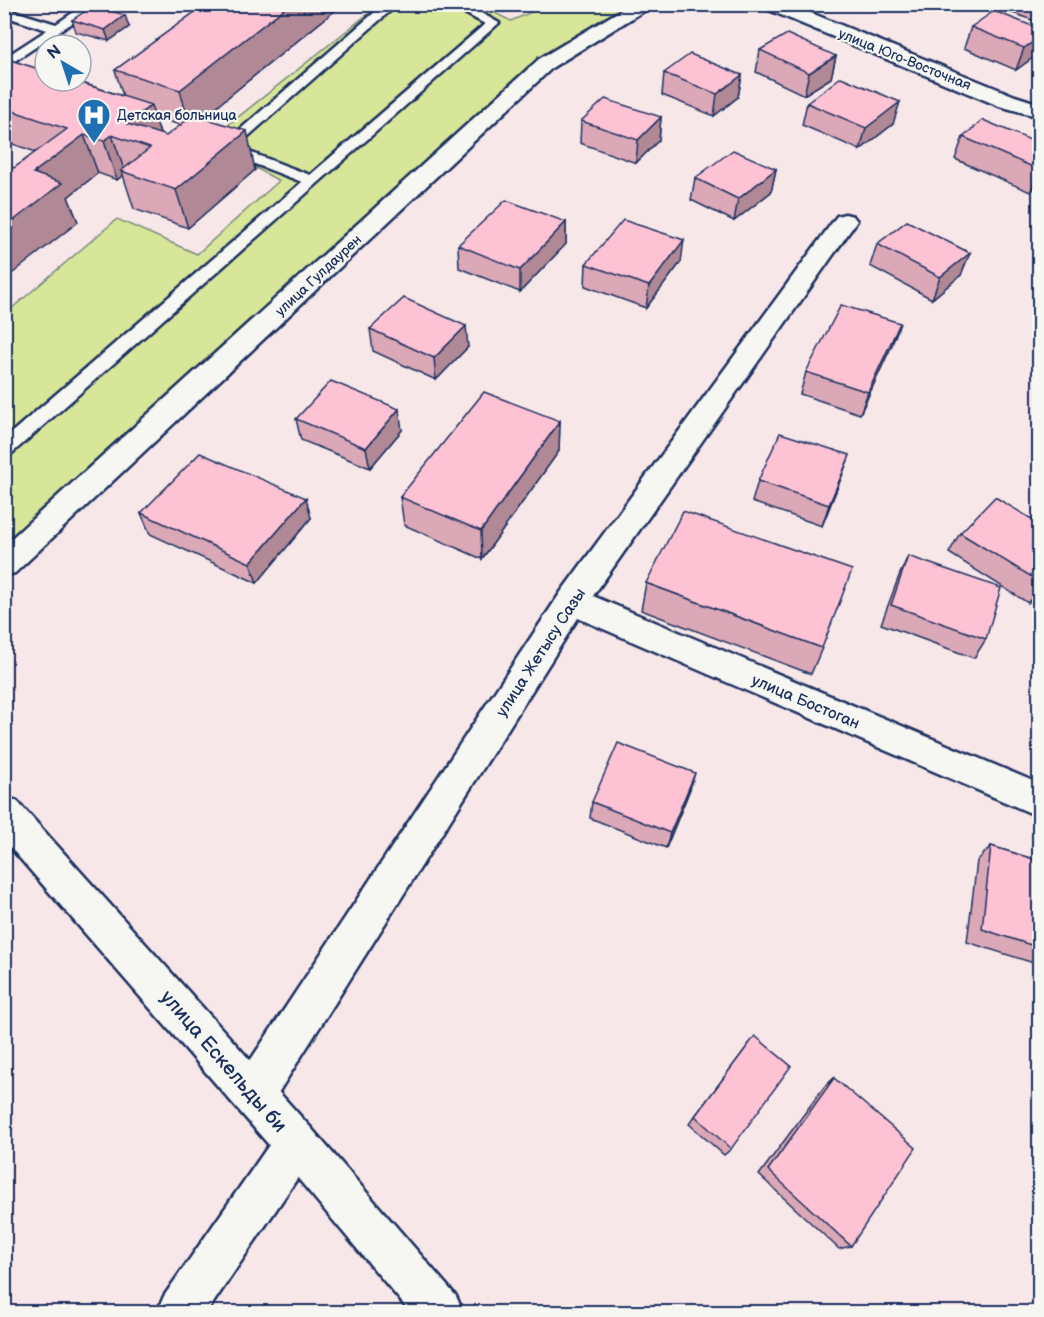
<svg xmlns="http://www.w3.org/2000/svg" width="1044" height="1317" viewBox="0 0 1044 1317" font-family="'Balsamiq Sans',sans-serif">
<rect width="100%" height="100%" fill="#f8e7e9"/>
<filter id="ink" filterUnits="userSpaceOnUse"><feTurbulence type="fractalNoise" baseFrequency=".0167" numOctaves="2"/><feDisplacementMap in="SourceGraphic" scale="12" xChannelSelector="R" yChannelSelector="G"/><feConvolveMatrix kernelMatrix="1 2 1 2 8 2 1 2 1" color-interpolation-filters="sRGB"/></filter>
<g filter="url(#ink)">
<polygon fill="#d8e699" stroke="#7a8a7c" stroke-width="1.5" points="379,5 479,5 511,21 547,5 638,5 528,66 246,333 5,551 5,314 117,219 197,254 279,181 208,141"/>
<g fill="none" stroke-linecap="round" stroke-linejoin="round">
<defs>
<g id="service">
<polygon points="86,4 101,4 4,68 4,58 47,30 4,16 4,8 56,24"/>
<polygon points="384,4 398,4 236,147 310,175 485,24 448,4 465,4 499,23 10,455 4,457 4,439 302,182 221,151 219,148"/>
</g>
<g id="minor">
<polygon points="631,4 655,4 553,67 15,573 4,576 4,545 539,59"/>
<polygon points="762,4 789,4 1015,96 1040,104 1040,117 999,106 764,8"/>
<polygon points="845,214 853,216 857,221 593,596 1040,784 1040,817 578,618 268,1109 253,1115 238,1109 232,1094 238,1079 561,592 837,216"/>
<polygon points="296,1121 311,1128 456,1296 463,1312 410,1312 281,1158 274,1143 281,1128"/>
</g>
<polygon id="tertiary" points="4,797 17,801 311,1128 318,1143 311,1158 207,1312 157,1312 164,1296 269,1145 4,840"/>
</defs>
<use href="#service" stroke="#1b2f5e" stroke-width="5"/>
<use href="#minor" stroke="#1b2f5e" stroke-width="5"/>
<use href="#tertiary" stroke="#1b2f5e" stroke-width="5"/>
<use href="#service" fill="#f6f6f2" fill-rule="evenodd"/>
<use href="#minor" fill="#f6f6f2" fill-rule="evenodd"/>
<use href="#tertiary" fill="#f6f6f2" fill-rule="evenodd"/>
</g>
<g fill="#daa8b7" stroke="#1b2f5e" stroke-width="1.5" fill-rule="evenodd">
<path d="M206 4H343L203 117 255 170 188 228 134 209 123 175 117 180 98 173 68 197 78 222 14 168 36 152 4 141V58L123 96 115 70ZM155 117 170 122 181 125 166 136 160 134Z"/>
<polygon points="488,4 518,4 504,12"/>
<polygon points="1012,4 1040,4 1040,23 1010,12"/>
<polygon points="72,20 129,27 109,41 76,32"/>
<polygon points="971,27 1040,29 1040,51 1038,54 1016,70 964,48"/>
<polygon points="760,50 836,56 831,78 804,95 756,72"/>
<polygon points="664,73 742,75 738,97 714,116 662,95"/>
<polygon points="807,103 893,124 860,150 802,125"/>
<polygon points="661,117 659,140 636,163 580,143 581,121"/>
<polygon points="963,137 1040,144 1040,184 1030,192 955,159"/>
<polygon points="776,169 771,192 734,221 691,200 695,178"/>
<polygon points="566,222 566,244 520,292 459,268 458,245"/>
<polygon points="877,244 961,275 932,299 870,266"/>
<polygon points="681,262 646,308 585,286 586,264"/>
<polygon points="370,329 468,347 436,380 373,351"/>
<polygon points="892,345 860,414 800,394 806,372"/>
<polygon points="296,419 402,430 370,468 301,440"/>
<polygon points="560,421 559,451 482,559 404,525 400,497"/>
<polygon points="842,476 822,526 752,502 758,481"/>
<polygon points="141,513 311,518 257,583 150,534"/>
<polygon points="1040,524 1040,590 1028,603 949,553 960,533"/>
<polygon points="908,556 986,639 974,658 881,624 899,576"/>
<polygon points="646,583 822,648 811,674 641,610"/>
<polygon points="690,789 666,848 590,818 592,802"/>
<polygon points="991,846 1040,861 1040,965 967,942 977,861"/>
<polygon points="755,1036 731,1149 724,1155 689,1124"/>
<polygon points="834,1078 851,1246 839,1249 759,1175 824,1087"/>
</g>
<g fill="#b18895" stroke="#1b2f5e" stroke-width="1.5">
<polygon points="290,4 343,4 190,128 180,90"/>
<polygon points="504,4 518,4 504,12"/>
<polygon points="125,15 129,27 109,41 105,30"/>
<polygon points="1040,37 1040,51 1038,54 1016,70 1024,48"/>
<polygon points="836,56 831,78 804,95 809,73"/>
<polygon points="742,75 738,97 714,116 717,94"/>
<polygon points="900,102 893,124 860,150 866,128"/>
<polygon points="151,105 163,144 150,148 127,124"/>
<polygon points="661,117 659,140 636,163 638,140"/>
<polygon points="247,131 255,170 188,228 176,190"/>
<polygon points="84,135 98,173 68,197 78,222 4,280 4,228 33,173"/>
<polygon points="112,135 125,172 121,171 123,175 117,180 104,141"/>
<polygon points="776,169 771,192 734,221 738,199"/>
<polygon points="1040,171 1040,184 1030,192"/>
<polygon points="566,222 566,244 520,292 520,270"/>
<polygon points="684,240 681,262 646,308 649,286"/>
<polygon points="970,253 961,275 932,299 940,277"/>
<polygon points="900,323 892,345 860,414 868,392"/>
<polygon points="466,326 468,347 436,380 434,358"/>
<polygon points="399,409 402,430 370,468 366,448"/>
<polygon points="560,421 559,451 482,559 481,531"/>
<polygon points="850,455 842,476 822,526 829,505"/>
<polygon points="306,498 311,518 257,583 250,563"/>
<polygon points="1040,586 1040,590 1028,603"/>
<polygon points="695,773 690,789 666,848 670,833"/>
</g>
<g fill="#fdc3d5" stroke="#1b2f5e" stroke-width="1.5">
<polygon points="206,4 290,4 180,90 115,70"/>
<polygon points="93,6 125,15 105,30 72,20"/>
<polygon points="994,11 1040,29 1040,37 1024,48 971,27"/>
<polygon points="787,34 836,56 809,73 760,50"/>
<polygon points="690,54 742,75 717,94 664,73"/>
<polygon points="4,58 45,71 45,81 75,81 151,105 127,124 166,136 194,115 247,131 176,190 121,171 150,148 112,135 104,141 84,135 33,173 62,183 4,228 4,164 14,168 67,129 4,108"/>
<polygon points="841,77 900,102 866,128 807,103"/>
<polygon points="605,99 661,117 638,140 581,121"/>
<polygon points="983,120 1040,144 1040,170 963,137"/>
<polygon points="733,150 776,169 738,199 695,178"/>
<polygon points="506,200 566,222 520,270 458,245"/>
<polygon points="623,220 684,240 649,286 586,264"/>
<polygon points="907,221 970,253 940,277 877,244"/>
<polygon points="404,298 466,326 434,358 370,329"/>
<polygon points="841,305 900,323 868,392 806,372"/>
<polygon points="331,381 399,409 366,448 296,419"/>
<polygon points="484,392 560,421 481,531 400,497"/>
<polygon points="780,433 850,455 829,505 758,481"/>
<polygon points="200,453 306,498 250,563 141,513"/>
<polygon points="995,497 1040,524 1040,582 960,533"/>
<polygon points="683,511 852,570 822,648 646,583"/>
<polygon points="908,556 1001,588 986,639 891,605"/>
<polygon points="618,743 695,773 670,833 592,802"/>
<polygon points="991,846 1040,861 1040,948 982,929"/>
<polygon points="755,1036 791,1066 731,1149 695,1116"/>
<polygon points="834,1078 916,1148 851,1246 768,1170"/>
</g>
</g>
<defs>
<symbol id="hospital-pin" viewBox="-11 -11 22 30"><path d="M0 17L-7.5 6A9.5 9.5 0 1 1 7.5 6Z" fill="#1f6fb2" stroke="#f6f6f2"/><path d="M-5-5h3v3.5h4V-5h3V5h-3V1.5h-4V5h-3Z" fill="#fff"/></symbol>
</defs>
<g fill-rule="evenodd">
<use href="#hospital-pin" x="75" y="96" width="38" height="52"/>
</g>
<g text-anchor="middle" stroke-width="4.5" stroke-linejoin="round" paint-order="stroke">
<g font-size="14" fill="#1b2f5e" stroke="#f6f6f2">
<text transform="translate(905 59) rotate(22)" y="5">улица Юго-Восточная</text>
<text transform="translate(318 275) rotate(-43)" y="5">улица Гулдаурен</text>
</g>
<g font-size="14" fill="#1b2f5e" stroke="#f6f6f2" text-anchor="start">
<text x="117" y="120">Детская больница</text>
</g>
<g font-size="16" fill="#1b2f5e" stroke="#f6f6f2">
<text transform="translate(540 652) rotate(-57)" y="6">улица Жетысу Сазы</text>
<text transform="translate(806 701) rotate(23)" y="6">улица Бостоган</text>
</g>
<g font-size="20" fill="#1b2f5e" stroke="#f6f6f2">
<text transform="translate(224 1061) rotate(49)" y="7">улица Ескельды би</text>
</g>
</g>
<rect width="1044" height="1317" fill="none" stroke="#f6f6f2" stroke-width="24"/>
<rect x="12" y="12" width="1020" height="1293" fill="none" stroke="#1b2f5e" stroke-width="2" filter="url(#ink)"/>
<g transform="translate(63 63) rotate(321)"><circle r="28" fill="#f6f6f2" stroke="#9ea6b7" stroke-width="1.5"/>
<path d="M0-4.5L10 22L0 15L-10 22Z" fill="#1f6fb2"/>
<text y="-9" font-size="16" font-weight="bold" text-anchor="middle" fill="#1b2f5e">N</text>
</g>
</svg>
